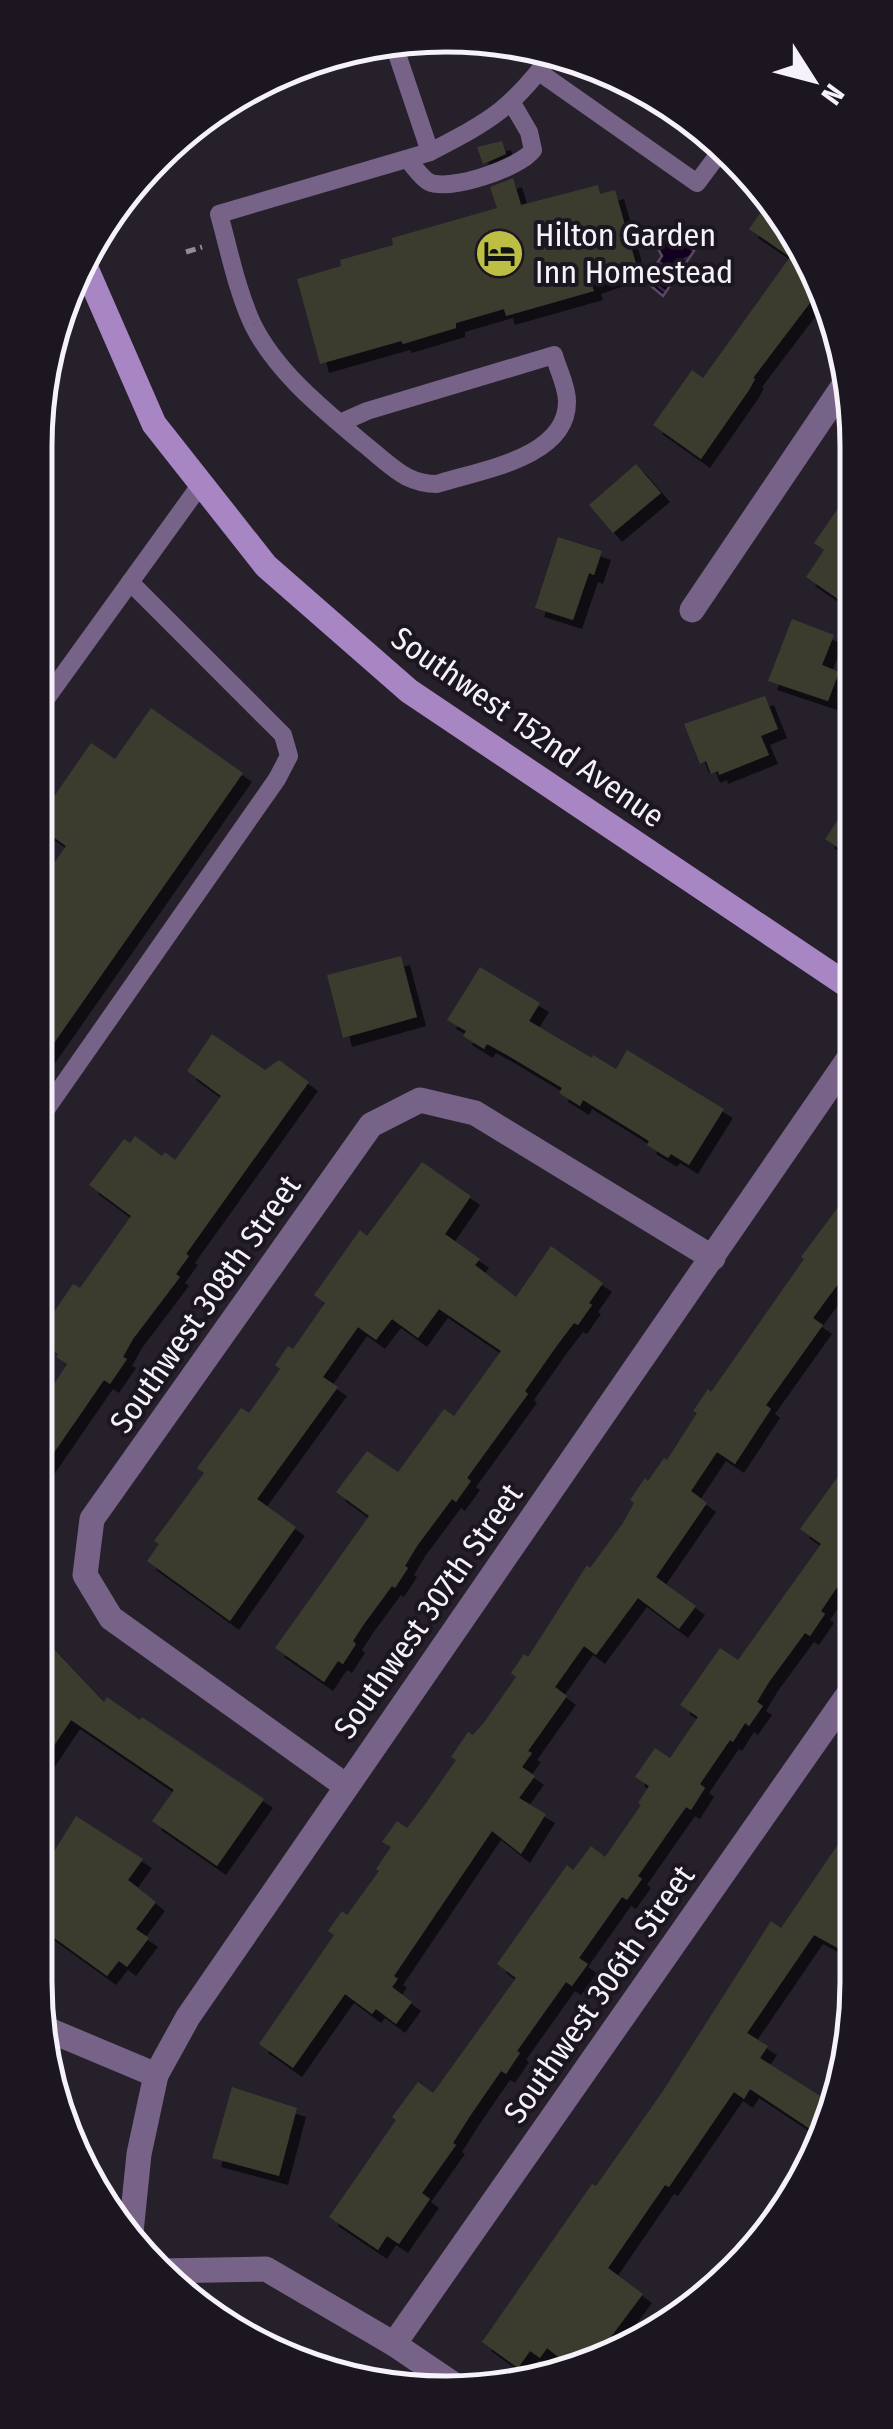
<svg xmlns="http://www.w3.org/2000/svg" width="893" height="2429" viewBox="0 0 893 2429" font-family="'Fira Sans Condensed',sans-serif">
<defs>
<pattern id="water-waves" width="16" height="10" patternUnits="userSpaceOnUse" patternTransform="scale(2.5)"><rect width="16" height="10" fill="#130021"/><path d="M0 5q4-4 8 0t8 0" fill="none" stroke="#362642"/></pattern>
<filter id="shadow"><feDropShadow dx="9" dy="9" stdDeviation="0" flood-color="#0009"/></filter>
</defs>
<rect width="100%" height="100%" fill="#25202a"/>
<polygon fill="url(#water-waves)" stroke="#574962" stroke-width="2.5" points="674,227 683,234 681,240 694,251 663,296 645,281 662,256 655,243 654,233"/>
<g fill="#3a3b2f" filter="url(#shadow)">
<polygon points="502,141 506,154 483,164 477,147"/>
<polygon points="513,178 521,205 598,185 600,194 615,190 636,264 623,268 624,274 592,285 594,291 506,316 504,309 456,323 456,328 403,344 401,341 320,364 297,279 341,266 340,260 393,245 392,238 497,208 490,187"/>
<polygon points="763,209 791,228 816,265 822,287 753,378 755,379 749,390 701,459 653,425 692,370 703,378 790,257 749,229"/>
<polygon points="636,464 661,493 613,533 589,505"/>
<polygon points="839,507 855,517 855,576 838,599 806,577 824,550 814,543"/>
<polygon points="558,537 602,551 594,575 589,573 573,620 535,608"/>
<polygon points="792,619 834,635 822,665 839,672 828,701 768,681"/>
<polygon points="765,696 778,729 761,736 769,755 719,775 718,771 711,774 706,761 700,764 684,724"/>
<polygon points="151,708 243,773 35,1070 35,890 66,846 35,824 91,743 115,759"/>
<polygon points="855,795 855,859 825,839"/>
<polygon points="401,956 417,1017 343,1038 327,975"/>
<polygon points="480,967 540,1003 529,1021 592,1058 593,1055 616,1069 627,1050 724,1109 689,1165 671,1154 668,1158 647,1145 649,1141 583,1100 580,1106 559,1093 562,1088 507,1055 487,1044 484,1049 463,1036 466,1031 447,1020"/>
<polygon points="212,1034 265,1070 279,1060 309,1082 186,1254 189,1256 176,1274 180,1277 133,1339 123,1357 127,1359 110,1384 104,1380 35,1480 35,1414 67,1364 56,1357 58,1354 48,1347 50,1344 38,1336 73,1284 80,1288 131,1216 89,1185 124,1139 130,1143 135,1136 162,1156 165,1152 175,1160 221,1096 187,1071"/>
<polygon points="422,1162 471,1196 445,1234 480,1259 475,1265 516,1297 551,1246 603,1283 589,1303 592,1305 578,1325 574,1323 558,1344 525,1391 528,1394 467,1478 471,1481 456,1502 452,1499 417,1546 405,1566 408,1568 395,1588 392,1586 364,1624 353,1641 356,1644 343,1664 338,1661 324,1682 275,1648 369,1516 336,1492 367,1451 398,1472 444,1409 454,1416 501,1351 439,1309 418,1338 392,1319 376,1340 358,1327 323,1377 338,1387 257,1499 296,1527 230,1621 147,1561 159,1544 154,1541 204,1473 197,1468 241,1408 249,1413 280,1369 275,1365 288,1346 293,1349 325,1303 314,1295 360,1230 367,1236"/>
<polygon points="856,1183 856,1291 841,1280 813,1318 823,1325 766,1405 771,1409 735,1464 717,1452 691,1491 707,1503 656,1577 696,1606 679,1629 638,1598 596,1655 584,1646 555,1687 567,1696 528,1751 532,1753 522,1767 535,1776 519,1798 546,1814 521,1854 492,1831 394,1976 398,1979 392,1987 412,2002 396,2024 376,2009 372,2014 345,1994 293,2068 259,2044 334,1935 328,1931 342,1911 347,1915 379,1871 376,1869 391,1847 382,1842 397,1821 407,1828 424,1806 456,1760 451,1757 468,1732 473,1735 485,1721 516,1677 511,1673 524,1654 528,1657 587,1565 590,1568 623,1523 634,1503 630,1500 645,1478 648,1481 664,1458 667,1460 697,1413 693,1411 708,1389 711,1392 804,1259 801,1257"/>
<polygon points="842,1471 857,1482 857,1558 821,1611 825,1614 810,1636 805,1633 769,1682 757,1702 763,1706 749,1726 745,1723 733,1742 730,1740 700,1784 705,1788 691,1810 686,1807 638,1876 642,1879 627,1900 622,1897 579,1958 588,1964 572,1986 566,1982 517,2051 520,2053 506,2074 501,2071 470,2116 453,2143 456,2145 422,2193 430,2199 399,2244 387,2236 378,2250 329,2217 396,2120 392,2117 418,2082 433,2093 516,1978 497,1964 567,1865 573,1870 591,1846 605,1857 641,1805 638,1803 649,1786 635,1777 655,1748 670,1758 698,1717 680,1705 720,1648 738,1660 821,1544 800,1529"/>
<polygon points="50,1645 104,1702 107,1697 140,1720 142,1717 264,1799 217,1866 152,1821 174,1790 71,1720 35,1774 35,1658"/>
<polygon points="858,1815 858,1959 814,1935 747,2033 768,2046 760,2058 836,2106 822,2137 750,2089 744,2099 734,2092 669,2187 665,2185 608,2268 643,2294 592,2362 575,2370 547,2348 540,2358 530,2351 518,2368 482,2342 592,2184 596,2186 663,2091 771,1921 781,1928"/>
<polygon points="76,1816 143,1859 128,1880 156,1902 136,1929 149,1938 127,1967 119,1961 107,1976 35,1924 35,1841 53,1853"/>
<polygon points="232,2087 297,2108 279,2176 212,2158"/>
</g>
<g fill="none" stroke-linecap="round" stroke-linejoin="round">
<polyline stroke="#918d95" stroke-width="5" stroke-dasharray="10 5" stroke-linecap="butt" points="186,252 202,247"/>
<g stroke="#776288" stroke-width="18">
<path d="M392 39 430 152C492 120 513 108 555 50"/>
<polyline points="539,72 697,183 723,148"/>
<path d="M407 159C414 166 421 178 429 182 449 192 520 168 533 150L529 132 512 103"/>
<path d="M340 423 367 411 554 355C558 370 567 386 567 401 568 458 480 470 437 484 426 484 417 482 407 477 392 469 378 455 364 444 324 410 277 373 253 325 237 291 229 250 219 214L430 152"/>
<polyline points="35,714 201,484"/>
<polyline points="35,1125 277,779 289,756 283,735 130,582"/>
</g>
<g stroke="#776288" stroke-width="25">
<polyline points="692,610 850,376"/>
<polyline points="346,1786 111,1618 85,1575 92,1519 371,1125 420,1100 475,1113 713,1258"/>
<polyline points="44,2028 156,2075"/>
<polyline points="130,2242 139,2154 156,2075 188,2017 856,1048"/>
<polyline points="160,2271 266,2269 394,2344 456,2386"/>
<polyline points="394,2344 857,1682"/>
</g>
<polyline stroke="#a885c3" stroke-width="25" points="85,266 154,424 266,566 409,691 856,991"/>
</g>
<defs>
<symbol id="hotel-disc" viewBox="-11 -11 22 22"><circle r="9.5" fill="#bcbf44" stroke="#1c1620"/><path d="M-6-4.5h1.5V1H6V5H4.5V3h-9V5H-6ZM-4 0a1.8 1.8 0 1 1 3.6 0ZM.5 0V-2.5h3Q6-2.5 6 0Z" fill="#111"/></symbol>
</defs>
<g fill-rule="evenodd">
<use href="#hotel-disc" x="472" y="226" width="55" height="55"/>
</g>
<g text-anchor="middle" stroke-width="8" stroke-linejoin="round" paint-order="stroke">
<g font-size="32" fill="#f6f2f9" stroke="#1c1620" text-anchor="start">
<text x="535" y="246">Hilton Garden<tspan x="535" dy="37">Inn Homestead</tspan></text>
</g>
<g font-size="32" fill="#f6f2f9" stroke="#1c1620">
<text transform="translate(528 727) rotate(35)" y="11">Southwest 152nd Avenue</text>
<text transform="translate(205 1304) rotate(-55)" y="11">Southwest 308th Street</text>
<text transform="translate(428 1611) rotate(-55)" y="11">Southwest 307th Street</text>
<text transform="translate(599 1994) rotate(-55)" y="11">Southwest 306th Street</text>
</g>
</g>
<path d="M0 0H893V2429H0ZM446 52H446A394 394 0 0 1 840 446V1982A394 394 0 0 1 446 2376H446A394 394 0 0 1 52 1982V446A394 394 0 0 1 446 52Z" fill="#1c1620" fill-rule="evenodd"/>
<path fill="none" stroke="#f6f2f9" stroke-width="5" d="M446 52H446A394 394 0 0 1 840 446V1982A394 394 0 0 1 446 2376H446A394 394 0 0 1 52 1982V446A394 394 0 0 1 446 52Z"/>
<g transform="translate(813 80) rotate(126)" stroke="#1c1620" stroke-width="8" paint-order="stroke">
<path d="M0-8L18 38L0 25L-18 38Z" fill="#f6f2f9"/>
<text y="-15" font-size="28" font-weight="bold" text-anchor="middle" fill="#f6f2f9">N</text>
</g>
</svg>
